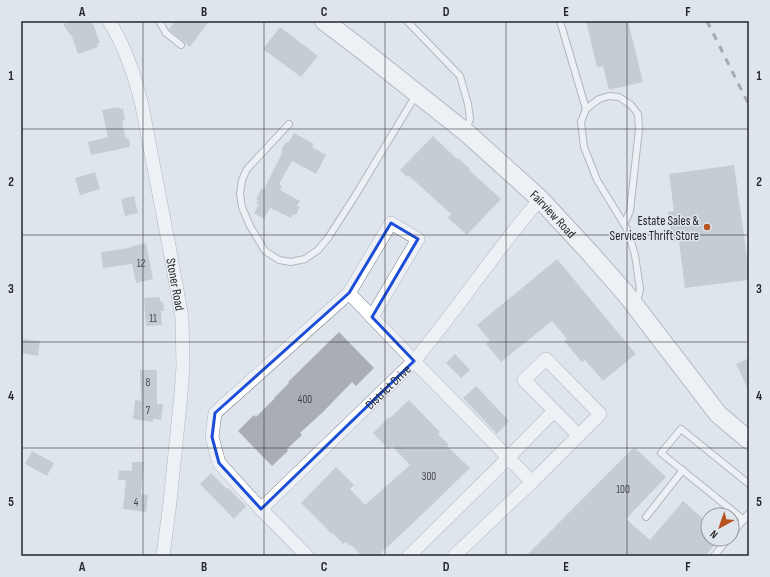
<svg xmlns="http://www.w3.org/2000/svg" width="770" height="577" viewBox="0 0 770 577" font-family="'Sofia Sans Condensed',sans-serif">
<rect width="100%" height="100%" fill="#dfe5ec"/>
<g fill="#a9aeb6">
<polygon points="68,21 90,21 94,26 100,43 97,44 98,47 78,54 72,37 63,25"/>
<polygon points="175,21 209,21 190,47 169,30 169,29"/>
<polygon points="586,21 628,21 643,82 609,90 603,66 597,67"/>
<polygon points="280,27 318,56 301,77 263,49"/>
<polygon points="119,107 120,109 123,108 125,120 122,121 126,139 129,138 130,147 91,155 88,142 108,137 102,110"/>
<polygon points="294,133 314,144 312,147 326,155 316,174 292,161 279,184 282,186 280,190 300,201 297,206 300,207 296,215 293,214 291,218 270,208 264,219 254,213 259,204 256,203 258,200 256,199 262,188 264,189 283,151 281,150 286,142 288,143"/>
<polygon points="433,136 457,159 458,158 470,169 469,170 501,199 467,235 448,218 451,214 409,176 407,177 400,170"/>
<polygon points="734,165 749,271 749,280 685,288 679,241 672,242 668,212 674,211 669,174"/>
<polygon points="95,172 100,189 80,195 75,178"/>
<polygon points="134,196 138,213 125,216 121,199"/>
<polygon points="146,243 153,279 136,283 132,264 103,268 101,252 129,248 129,247"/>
<polygon points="557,259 636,354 603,381 585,360 582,362 564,341 567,339 552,321 501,362 486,344 490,341 477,325"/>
<polygon points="160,297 160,302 163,301 164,311 161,311 162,325 146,326 144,298"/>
<polygon points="339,332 374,368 356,386 352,382 324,411 300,433 302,435 287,449 288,451 272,466 238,431 254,415 256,417 275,398 274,398 289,383 288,382"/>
<polygon points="21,339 40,341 38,356 21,353"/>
<polygon points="455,354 470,370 461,378 446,363"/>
<polygon points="749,358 749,391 736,364"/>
<polygon points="140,370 157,370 157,404 163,404 161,420 153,419 153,422 133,419 135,400 141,401"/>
<polygon points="476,386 509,421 497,434 463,398"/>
<polygon points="409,400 440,432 438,434 448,444 447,446 470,468 432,505 378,556 362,556 351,545 350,546 346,542 343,544 333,533 332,534 301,503 336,467 354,485 350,489 365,505 410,465 392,446 388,449 373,433 389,417 390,418"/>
<polygon points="634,447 666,477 626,519 650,540 683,501 708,523 708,539 720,539 705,556 526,556"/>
<polygon points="32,451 54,463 47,476 25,464"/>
<polygon points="132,462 144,462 141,494 148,495 146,512 123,509 126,480 118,480 119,470 132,471"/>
<polygon points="211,473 227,489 228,488 246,506 234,519 200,484"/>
</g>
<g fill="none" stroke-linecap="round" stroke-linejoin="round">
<defs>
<g id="lane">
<polyline points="159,21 166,33 181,45"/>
<polyline points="407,21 460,76 468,104 470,119 466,130"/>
<polyline points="560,21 586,109"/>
<polyline points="289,124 247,169 242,180 240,194 242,207 250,226 265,251 279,260 291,262 305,259 318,250 328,238 355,196 416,95"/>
<polyline points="624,224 630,211 639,129 638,114 631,105 619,97 609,96 599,99 586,109 581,122 584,147 597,180 624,224 628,231 635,255 640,289 637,302"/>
<polyline points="646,517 683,470"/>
<polyline points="744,520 661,453 681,429 749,484"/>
<polyline points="732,534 749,513"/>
<polyline points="714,556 728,539"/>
</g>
<g id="street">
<path id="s1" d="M109 21C126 48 135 76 142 106L170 251 182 318 183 366 181 394 170 502 163 556"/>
<polyline points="349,293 391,223 418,239 372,317"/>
<polyline points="532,482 600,414 546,359 524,380 578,435"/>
<polyline points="261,509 219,463 212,437 215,413 349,293 414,361 532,482 454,556"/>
<path id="s2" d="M307 556 261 509 414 361C458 309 495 251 540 199"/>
<polyline points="409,556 508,458 554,411"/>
</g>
<g id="secondary">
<path id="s3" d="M324 21 361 49 468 134 540 199 590 253 626 294 718 414 738 431 749 440"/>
</g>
</defs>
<use href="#lane" stroke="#797f85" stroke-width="8"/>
<use href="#street" stroke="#797f85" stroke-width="14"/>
<use href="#secondary" stroke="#797f85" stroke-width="20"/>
<use href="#lane" stroke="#fff" stroke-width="6"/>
<use href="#street" stroke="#fff" stroke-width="13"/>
<use href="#secondary" stroke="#fff" stroke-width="18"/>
<polyline stroke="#5f6266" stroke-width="3" stroke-dasharray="7 7" stroke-linecap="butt" points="707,21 749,105"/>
</g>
<path d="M0 0H770V577H0ZM391 223 418 239 372 317 414 361 261 509 219 463 212 437 215 413 349 293Z" fill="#dfe5ec" fill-opacity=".55" fill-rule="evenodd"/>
<path fill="none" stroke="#1d4ed8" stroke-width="3" stroke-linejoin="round" d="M391 223 418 239 372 317 414 361 261 509 219 463 212 437 215 413 349 293Z"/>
<path fill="none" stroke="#25272a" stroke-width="1" stroke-opacity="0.55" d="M143 21V556M264 21V556M385 21V556M506 21V556M627 21V556M21 129H749M21 235H749M21 342H749M21 448H749"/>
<circle fill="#b7531f" stroke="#dfe5ec" stroke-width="1.5" cx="707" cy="227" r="4"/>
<g text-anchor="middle" stroke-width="3" stroke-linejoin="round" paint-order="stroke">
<g font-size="11" fill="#46494d">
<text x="141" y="267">12</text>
<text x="153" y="322">11</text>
<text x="148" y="386">8</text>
<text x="305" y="403">400</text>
<text x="148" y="414">7</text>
<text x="429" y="480">300</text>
<text x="623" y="493">100</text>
<text x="136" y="506">4</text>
</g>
<g font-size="13" fill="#25272a" stroke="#dfe5ec">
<text dy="5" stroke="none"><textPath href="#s3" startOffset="300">Fairview Road</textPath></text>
<text dy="5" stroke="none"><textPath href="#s1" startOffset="273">Stoner Road</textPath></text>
<text dy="5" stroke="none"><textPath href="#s2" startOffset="242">District Drive</textPath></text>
</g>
<g font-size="13" fill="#25272a" stroke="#dfe5ec" text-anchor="end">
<text x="699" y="225">Estate Sales &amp;<tspan x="699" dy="15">Services Thrift Store</tspan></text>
</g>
</g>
<rect width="770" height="577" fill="none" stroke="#dfe5ec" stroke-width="44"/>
<g transform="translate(720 527) rotate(220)"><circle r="19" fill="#dfe5ec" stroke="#95999e"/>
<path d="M0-3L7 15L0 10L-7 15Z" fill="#b7531f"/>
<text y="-6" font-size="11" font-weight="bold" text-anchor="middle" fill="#25272a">N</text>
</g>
<rect x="22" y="22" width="726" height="533" fill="none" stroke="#25272a" stroke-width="1.5"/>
<g font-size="13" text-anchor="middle" font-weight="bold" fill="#25272a">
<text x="82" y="16">A</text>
<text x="204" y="16">B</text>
<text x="324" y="16">C</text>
<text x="446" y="16">D</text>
<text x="566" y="16">E</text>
<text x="688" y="16">F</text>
<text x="11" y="80">1</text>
<text x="759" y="80">1</text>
<text x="11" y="186">2</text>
<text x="759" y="186">2</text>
<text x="11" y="293">3</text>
<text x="759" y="293">3</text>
<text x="11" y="400">4</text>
<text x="759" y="400">4</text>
<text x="11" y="506">5</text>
<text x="759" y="506">5</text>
<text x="82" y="571">A</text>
<text x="204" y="571">B</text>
<text x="324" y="571">C</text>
<text x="446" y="571">D</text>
<text x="566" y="571">E</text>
<text x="688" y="571">F</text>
</g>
</svg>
